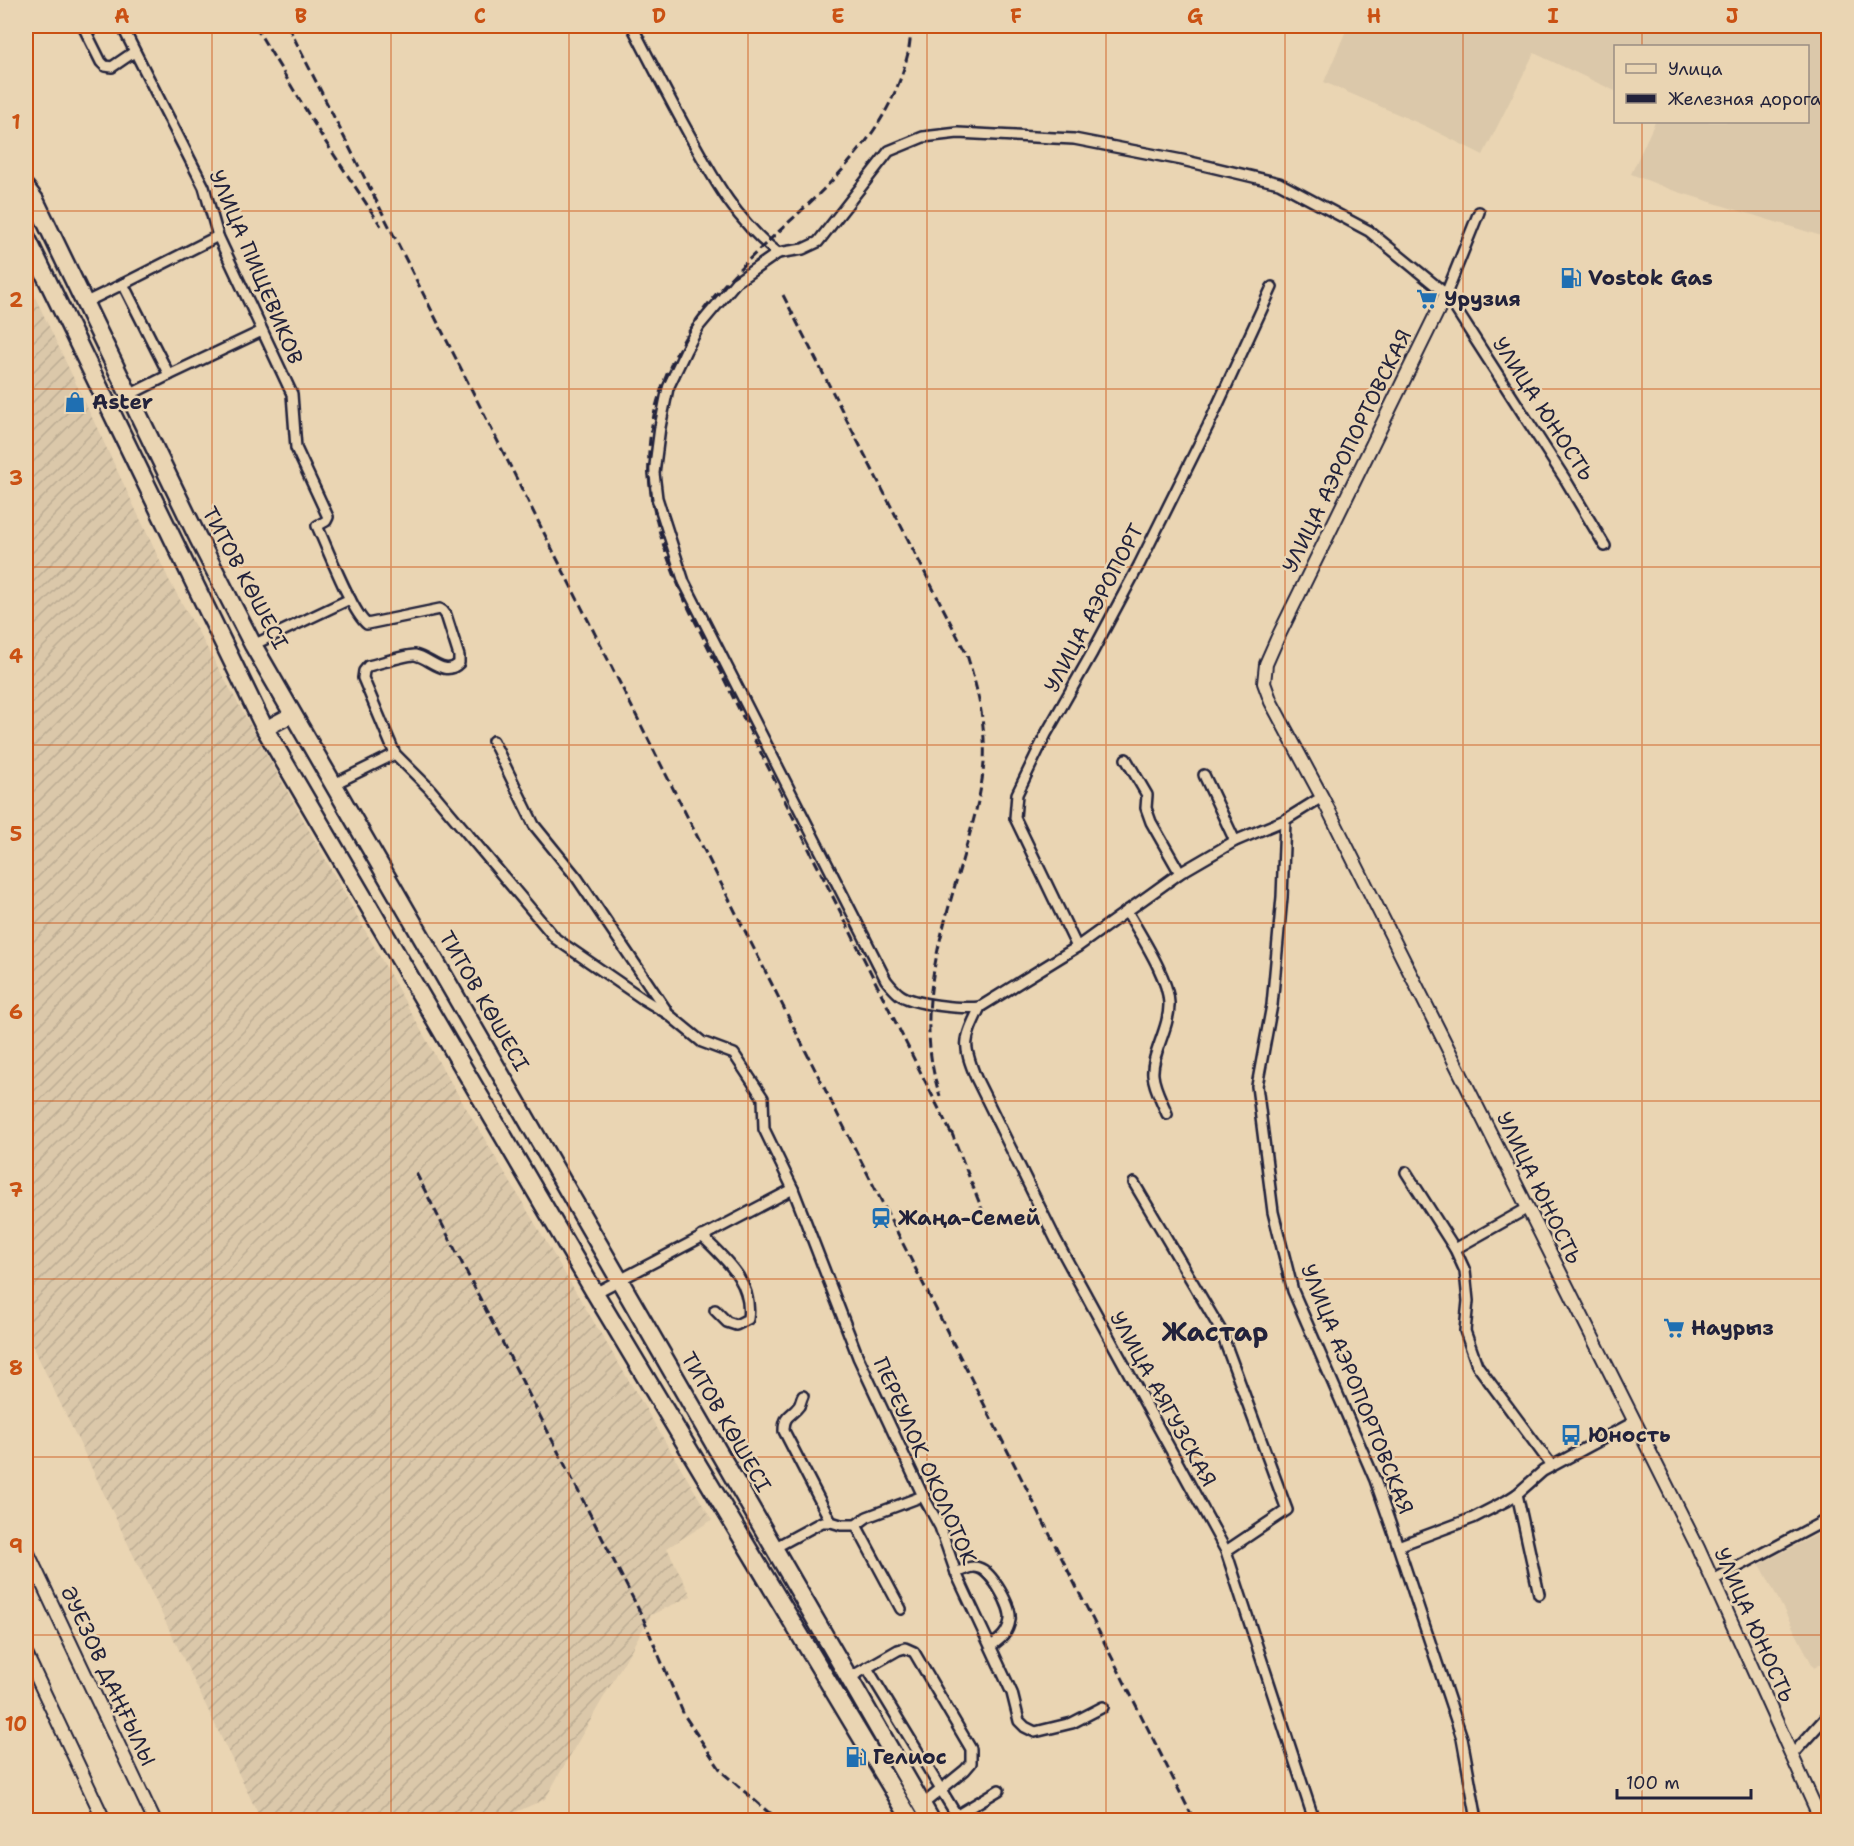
<svg xmlns="http://www.w3.org/2000/svg" width="1854" height="1846" viewBox="0 0 1854 1846" font-family="'Shantell Sans',sans-serif">
<defs>
<pattern id="industrial-furrows" width="10" height="10" patternUnits="userSpaceOnUse" patternTransform="scale(1.5)"><rect width="10" height="10" fill="#dbc8aa"/><path d="M-1 1l2-2M0 10L10 0M9 11l2-2" fill="none" stroke="#bcac93"/></pattern>
</defs>
<rect width="100%" height="100%" fill="#ead5b3"/>
<filter id="ink" filterUnits="userSpaceOnUse"><feTurbulence type="fractalNoise" baseFrequency=".0167" numOctaves="2"/><feDisplacementMap in="SourceGraphic" scale="12" xChannelSelector="R" yChannelSelector="G"/><feConvolveMatrix kernelMatrix="1 2 1 2 8 2 1 2 1" color-interpolation-filters="sRGB"/></filter>
<g filter="url(#ink)">
<g fill="#dbc8aa">
<polygon points="1348,26 1828,26 1828,238 1672,190 1631,174 1655,122 1808,122 1808,46 1616,46 1615,91 1534,53 1483,155 1423,125 1324,82"/>
<polygon points="1828,1529 1828,1660 1814,1668 1760,1564"/>
</g>
<polygon fill="url(#industrial-furrows)" points="26,278 169,580 441,1066 712,1520 667,1548 691,1596 651,1615 545,1799 499,1820 261,1820 26,1332"/>
<g fill="none" stroke-linecap="round" stroke-linejoin="round">
<defs>
<g id="street">
<polyline points="83,26 101,62 105,66 112,67 134,52"/>
<path d="M122 26 204 187 218 236 292 394 296 448 328 517 326 521 317 526C327 547 352 613 367 624L440 609 443 611 446 615 459 656V663C445 678 430 658 415 655 408 654 378 664 368 666L364 671 363 678 395 754 429 788 556 939 643 999 668 1014 702 1042 734 1054 763 1098 764 1129 793 1189 858 1357 923 1496 940 1527 956 1573 1012 1693 1019 1721 1025 1727 1035 1732 1072 1723 1103 1707"/>
<path d="M632 26C651 63 670 100 690 136 714 180 737 222 778 253L803 249 818 242 889 151 923 137 958 133 1074 139 1182 160 1279 183 1369 231 1446 294 1565 479 1605 546"/>
<path d="M778 253 736 282 699 326 686 350 668 388 660 427 654 473 657 498 684 582 886 980C890 985 894 990 899 994 913 1005 963 1009 980 1007L1077 947 1180 873 1235 841 1285 820 1322 797"/>
<polyline points="123,284 218,236"/>
<polyline points="1446,294 1479,212"/>
<polyline points="84,303 123,284 169,375 129,395"/>
<polyline points="169,375 262,331"/>
<polyline points="253,645 350,599"/>
<polyline points="493,741 534,825 577,878 666,1010"/>
<polyline points="1126,759 1147,795 1146,808 1151,822 1180,873"/>
<polyline points="1204,775 1235,841"/>
<polyline points="334,784 395,754"/>
<polyline points="1285,820 1282,897 1272,1005 1257,1086 1273,1212 1293,1291 1375,1480 1398,1546 1462,1738 1477,1820"/>
<path d="M1127 911C1140 935 1168 976 1169 1003 1170 1028 1151 1054 1153 1075 1154 1088 1162 1101 1167 1114"/>
<polyline points="1077,947 1015,818 1017,794 1046,734 1092,653 1139,565 1208,426 1272,287"/>
<path d="M980 1007C964 1041 962 1043 976 1078L1056 1240 1226 1551 1314 1820"/>
<polyline points="1406,1172 1455,1249 1465,1271 1468,1301 1465,1331 1477,1365 1552,1466"/>
<polyline points="1134,1183 1220,1329 1287,1510 1226,1551"/>
<path d="M702 1236C726 1260 753 1282 748 1319L736 1325 727 1322 715 1310"/>
<polyline points="1455,1249 1528,1208"/>
<polyline points="595,1293 793,1189"/>
<path d="M803 1396C801 1399 801 1403 799 1406 791 1417 784 1414 784 1431L831 1522"/>
<polyline points="1517,1494 1539,1594"/>
<polyline points="856,1525 901,1609"/>
<polyline points="1398,1546 1473,1518 1506,1501 1517,1494 1543,1471 1634,1422"/>
<polyline points="774,1548 822,1522 831,1522 841,1525 856,1525 867,1517 923,1496"/>
<path d="M956 1573C964 1570 970 1565 979 1568 992 1572 1012 1607 1010 1620 1008 1633 1001 1639 991 1646"/>
<polyline points="1713,1580 1828,1519"/>
<polyline points="867,1668 957,1816"/>
<polyline points="849,1678 898,1650 905,1648 914,1652 971,1749 971,1763 965,1770 922,1805"/>
<polyline points="1791,1756 1828,1715"/>
<polyline points="949,1820 999,1790"/>
</g>
<g id="secondary">
<polyline points="1446,294 1277,639 1266,664 1264,683 1271,702 1322,797 1698,1548 1821,1820"/>
<polyline points="26,1549 154,1820"/>
<polyline points="26,1654 104,1820"/>
</g>
<polyline id="primary" points="265,729 293,714"/>
<g id="highway">
<polyline points="26,188 35,200 198,538 253,645 931,1820"/>
<polyline points="26,236 265,729 595,1293 911,1820"/>
</g>
</defs>
<use href="#street" stroke="#22223b" stroke-width="14"/>
<use href="#secondary" stroke="#22223b" stroke-width="16"/>
<use href="#primary" stroke="#22223b" stroke-width="18"/>
<use href="#highway" stroke="#22223b" stroke-width="21"/>
<use href="#street" stroke="#ead5b3" stroke-width="9"/>
<use href="#secondary" stroke="#ead5b3" stroke-width="12"/>
<use href="#primary" stroke="#ead5b3" stroke-width="14"/>
<use href="#highway" stroke="#ead5b3" stroke-width="16"/>
<g stroke="#22223b" stroke-width="3" stroke-dasharray="9 4.5" stroke-linecap="butt">
<polyline points="255,26 321,135 381,226"/>
<polyline points="288,26 1194,1820"/>
<path d="M912 26C910 36 910 47 907 57 882 158 791 212 725 284 679 334 645 403 649 473 652 518 668 562 686 603L953 1137"/>
<path d="M783 295 967 655C978 690 986 725 984 762 982 791 974 819 966 847 943 929 912 1011 940 1096"/>
<polyline points="951,1131 985,1217"/>
<polyline points="416,1173 643,1618 684,1715 722,1772 768,1812 789,1820"/>
</g>
</g>
</g>
<path fill="none" stroke="#ca5113" stroke-width="1.5" stroke-opacity="0.55" d="M212 26V1820M391 26V1820M569 26V1820M748 26V1820M927 26V1820M1106 26V1820M1285 26V1820M1463 26V1820M1642 26V46M1642 122V1820M26 211H1828M26 389H1828M26 567H1828M26 745H1828M26 923H1828M26 1101H1828M26 1279H1828M26 1457H1828M26 1635H1828"/>
<defs>
<symbol id="fuel-bare" viewBox="-9 -9 18 18"><path d="M-5.5-6h7V0h2V4h1.3V-2.5L3-4.5l.8-.8L6-3V5H2.5V1h-1V6h-7ZM-4.2-4.7v3.2H.2V-4.7Z" fill="#1f6fb2" stroke="#ead5b3" stroke-width="2.5" paint-order="stroke"/></symbol>
<symbol id="supermarket-bare" viewBox="-9 -9 18 18"><path d="M-6-5.5h2.5l.6 2H6L4.5 2H-2.5L-4.4-4H-6ZM-1.5 3.2a1.3 1.3 0 1 0 .1 0ZM3 3.2a1.3 1.3 0 1 0 .1 0Z" fill="#1f6fb2" stroke="#ead5b3" stroke-width="2.5" paint-order="stroke"/></symbol>
<symbol id="shop-bare" viewBox="-9 -9 18 18"><path d="M-5-2.5h2.3a2.7 3.5 0 0 1 5.4 0H5L5.5 6h-11ZM-1.5-2.5h3a1.5 2.3 0 0 0-3 0Z" fill="#1f6fb2" stroke="#ead5b3" stroke-width="2.5" paint-order="stroke"/></symbol>
<symbol id="station-bare" viewBox="-9 -9 18 18"><path d="M-3-6H3Q5-6 5-4V2Q5 4 3 4L4.5 6H3L1.5 4h-3L-3 6H-4.5L-3 4Q-5 4-5 2V-4Q-5-6-3-6ZM-3.5-4v3h7v-3ZM-3.5 1v1.5H-2V1ZM2 1v1.5H3.5V1Z" fill="#1f6fb2" stroke="#ead5b3" stroke-width="2.5" paint-order="stroke"/></symbol>
<symbol id="bus-bare" viewBox="-9 -9 18 18"><path d="M-5-6H5V4H4V6H2V4H-2V6H-4V4H-5ZM-3.5-4V0h7V-4ZM-3.5 1.2v1.5H-2V1.2ZM2 1.2v1.5H3.5V1.2Z" fill="#1f6fb2" stroke="#ead5b3" stroke-width="2.5" paint-order="stroke"/></symbol>
</defs>
<g fill-rule="evenodd">
<use href="#fuel-bare" x="1556" y="263" width="30" height="30"/>
<use href="#supermarket-bare" x="1412" y="284" width="30" height="30"/>
<use href="#shop-bare" x="60" y="387" width="30" height="30"/>
<use href="#station-bare" x="866" y="1203" width="30" height="30"/>
<use href="#supermarket-bare" x="1659" y="1313" width="30" height="30"/>
<use href="#bus-bare" x="1556" y="1420" width="30" height="30"/>
<use href="#fuel-bare" x="841" y="1742" width="30" height="30"/>
</g>
<g text-anchor="middle" stroke-width="5" stroke-linejoin="round" paint-order="stroke">
<g font-size="21" fill="#22223b" stroke="#ead5b3">
<text transform="translate(256 267) rotate(67)" y="7">УЛИЦА ПИЩЕВИКОВ</text>
<text transform="translate(1543 409) rotate(57)" y="7">УЛИЦА ЮНОСТЬ</text>
<text transform="translate(1347 451) rotate(-64)" y="7">УЛИЦА АЭРОПОРТОВСКАЯ</text>
<text transform="translate(245 578) rotate(62)" y="7">ТИТОВ КӨШЕСІ</text>
<text transform="translate(1094 608) rotate(-62)" y="7">УЛИЦА АЭРОПОРТ</text>
<text transform="translate(484 1001) rotate(60)" y="7">ТИТОВ КӨШЕСІ</text>
<text transform="translate(1539 1188) rotate(64)" y="7">УЛИЦА ЮНОСТЬ</text>
<text transform="translate(1357 1389) rotate(68)" y="7">УЛИЦА АЭРОПОРТОВСКАЯ</text>
<text transform="translate(1163 1399) rotate(61)" y="7">УЛИЦА АЯГУЗСКАЯ</text>
<text transform="translate(726 1422) rotate(60)" y="7">ТИТОВ КӨШЕСІ</text>
<text transform="translate(925 1461) rotate(66)" y="7">ПЕРЕУЛОК ОКОЛОТОК</text>
<text transform="translate(1754 1625) rotate(66)" y="7">УЛИЦА ЮНОСТЬ</text>
<text transform="translate(108 1676) rotate(65)" y="7">ӘУЕЗОВ ДАҢҒЫЛЫ</text>
</g>
<g font-size="21" font-weight="bold" fill="#22223b" stroke="#ead5b3" text-anchor="start">
<text x="1588" y="285">Vostok Gas</text>
<text x="1444" y="306">Урузия</text>
<text x="92" y="409">Aster</text>
<text x="898" y="1225">Жаңа-Семей</text>
<text x="1691" y="1335">Наурыз</text>
<text x="1588" y="1442">Юность</text>
<text x="873" y="1764">Гелиос</text>
</g>
<g font-size="27" font-weight="bold" fill="#22223b" stroke="#ead5b3">
<text x="1215" y="1341">Жастар</text>
</g>
</g>
<rect width="1854" height="1846" fill="none" stroke="#ead5b3" stroke-width="66"/>
<rect x="1614" y="45" width="195" height="78" fill="#ead5b3" stroke="#9a8d83" stroke-width="1.5"/>
<rect x="1626" y="64" width="30" height="9" fill="#ead5b3" stroke="#9a8d83" stroke-width="1.5"/>
<text x="1668" y="75" font-size="18" fill="#22223b">Улица</text>
<rect x="1626" y="94" width="30" height="9" fill="#22223b" stroke="#9a8d83" stroke-width="1.5"/>
<text x="1668" y="105" font-size="18" fill="#22223b">Железная дорога</text>
<path d="M1617 1789v9h134v-9" fill="none" stroke="#22223b" stroke-width="3"/>
<text x="1626" y="1789" font-size="18" fill="#22223b" stroke="#ead5b3" stroke-width="4.5" paint-order="stroke">100 m</text>
<rect x="33" y="33" width="1788" height="1780" fill="none" stroke="#ca5113" stroke-width="2"/>
<g font-size="20" text-anchor="middle" font-weight="bold" fill="#ca5113">
<text x="122" y="23">A</text>
<text x="301" y="23">B</text>
<text x="480" y="23">C</text>
<text x="659" y="23">D</text>
<text x="838" y="23">E</text>
<text x="1016" y="23">F</text>
<text x="1195" y="23">G</text>
<text x="1374" y="23">H</text>
<text x="1553" y="23">I</text>
<text x="1732" y="23">J</text>
<text x="16" y="129">1</text>
<text x="16" y="307">2</text>
<text x="16" y="485">3</text>
<text x="16" y="663">4</text>
<text x="16" y="841">5</text>
<text x="16" y="1019">6</text>
<text x="16" y="1197">7</text>
<text x="16" y="1375">8</text>
<text x="16" y="1553">9</text>
<text x="16" y="1731">10</text>
</g>
</svg>
